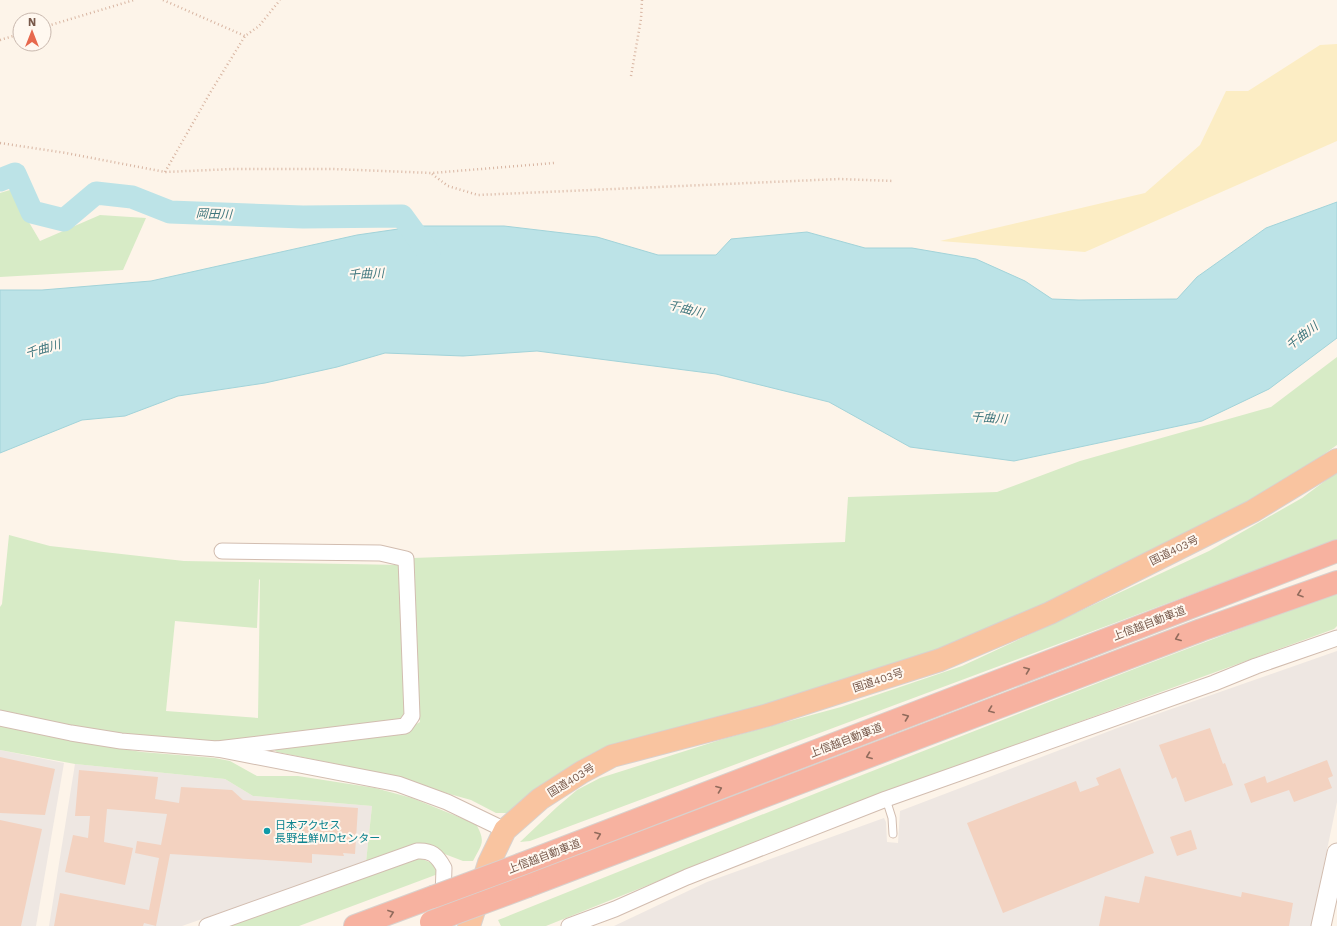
<svg xmlns="http://www.w3.org/2000/svg" width="1337" height="926" viewBox="0 0 1337 926" font-family="'Work Sans','Noto Sans JP',sans-serif">
<rect width="100%" height="100%" fill="#fdf4e9"/>
<g fill="#eee7e2">
<polygon points="1337,651 1337,802 1311,926 614,926 707,882 884,818 886,822 887,842 898,843 900,811 1120,727"/>
<polygon points="0,750 64,763 36,926 0,926"/>
<polygon points="75,764 225,779 253,796 372,806 366,862 182,926 49,926"/>
</g>
<g fill="#d7ebc6" fill-rule="evenodd">
<polygon points="10,190 40,241 100,215 146,218 123,270 0,277 0,193"/>
<polygon points="1337,357 1337,445 1296,474 1244,505 1055,600 916,659 668,734 591,754 570,766 531,793 507,813 496,813 471,800 356,768 277,752 273,749 404,731 420,722 413,558 845,542 848,497 997,492 1080,461 1271,407"/>
<polygon points="1337,472 1337,540 530,841 520,842 557,807 577,790 600,778 723,739 841,707 962,666 1209,551 1302,498"/>
<path d="M9 535 50 546 184 561 401 565 407 708 402 720 223 746 81 729 0 712V607L2 604ZM259 579 260 580 258 718 166 711 175 621 257 628Z"/>
<path d="M1337 594V626L1334 629 826 814 546 926H501L498 920C773 810 1048 700 1325 597Z"/>
<path d="M0 724 85 743 142 752 215 758 230 761 257 776H298L375 788 412 798 476 824C486 842 482 844 473 861H463L442 853 366 862 372 806 253 796 225 779 75 764 0 750Z"/>
<polygon points="417,857 432,863 438,874 299,926 221,926"/>
</g>
<polygon fill="#fcedc4" points="1337,44 1337,141 1085,252 940,241 1145,193 1200,145 1226,91 1248,91 1320,45"/>
<polygon fill="#bce3e7" stroke="#a2d3d9" points="1337,202 1337,338 1269,389 1202,421 1014,461 910,447 829,402 716,374 537,351 463,356 385,353 337,367 265,383 178,396 125,416 82,420 0,453 0,290 42,290 151,281 357,235 419,226 504,226 597,237 658,255 716,255 731,239 807,232 865,248 912,248 976,259 1025,281 1052,299 1079,300 1177,299 1197,277 1266,228"/>
<g fill="none" stroke-linecap="round" stroke-linejoin="round">
<polyline stroke="#bce3e7" stroke-width="23" points="0,180 15,174 32,212 64,220 96,193 132,197 170,212 303,217 402,216 429,253"/>
</g>
<g fill="#f3d2c0">
<polygon points="1210,728 1223,764 1225,763 1233,785 1185,802 1176,777 1172,779 1159,745"/>
<polygon points="0,757 55,769 45,815 0,813"/>
<polygon points="1327,760 1333,776 1328,778 1332,788 1294,802 1289,790 1251,803 1244,784 1265,776 1267,783"/>
<polygon points="1120,768 1154,853 1003,913 967,823 1076,781 1080,792 1099,785 1096,778"/>
<polygon points="79,770 158,777 155,799 179,803 181,787 232,790 243,800 358,808 355,854 343,853 344,856 312,854 312,863 170,854 156,926 144,923 143,926 54,926 60,893 149,910 159,858 135,853 137,841 161,845 167,814 107,809 104,842 133,848 125,885 65,872 73,835 88,838 90,816 75,816"/>
<polygon points="0,820 42,829 21,926 0,926"/>
<polygon points="1191,830 1197,849 1177,856 1170,837"/>
<polygon points="1145,876 1241,897 1242,892 1293,903 1289,926 1099,926 1105,896 1139,903"/>
</g>
<g fill="none" stroke-linecap="round" stroke-linejoin="round">
<defs>
<polyline id="service" points="886,799 892,818 893,834"/>
<g id="minor">
<polyline points="0,718 71,733 121,741 217,749 398,784 447,802 505,830"/>
<polyline points="217,749 397,727 405,726 412,716 406,559 380,553 222,551"/>
<path d="M207 926 417 851C431 850 437 855 444 868L442 926"/>
<polyline points="569,926 615,909 687,877 886,799 1214,683 1256,666 1337,638"/>
</g>
<polyline id="tertiary" points="1321,926 1337,853"/>
<polyline id="trunk" points="469,926 489,863 505,830 540,799 582,772 612,756 768,715 940,660 1050,613 1253,511 1337,460"/>
<g id="motorway">
<polyline points="522,864 1337,551"/>
<polyline points="528,886 1201,630 1337,582"/>
<polyline points="355,926 433,897"/>
</g>
</defs>
<use href="#service" stroke="#d2bdb0" stroke-width="9"/>
<use href="#minor" stroke="#d2bdb0" stroke-width="17"/>
<use href="#tertiary" stroke="#d2bdb0" stroke-width="21"/>
<use href="#trunk" stroke="#d9d1cd" stroke-width="24"/>
<use href="#motorway" stroke="#d9d1cd" stroke-width="24"/>
<g stroke="#d8b5a2" stroke-width="2.5" stroke-dasharray="1 3" stroke-linecap="butt">
<polyline points="163,0 245,36"/>
<polyline points="44,27 134,0"/>
<polyline points="0,40 20,34"/>
<polyline points="631,76 641,19 642,0"/>
<polyline points="0,143 66,153 165,172 233,169 334,169 432,173 554,163"/>
<polyline points="165,172 210,93 245,36 259,26 280,0"/>
<polyline points="432,174 448,186 478,195 839,179 894,181"/>
</g>
<use href="#service" stroke="#fff" stroke-width="7"/>
<use href="#minor" stroke="#fff" stroke-width="15"/>
<use href="#tertiary" stroke="#fff" stroke-width="19"/>
<use href="#trunk" stroke="#f9c4a0" stroke-width="22"/>
<use href="#motorway" stroke="#f7b2a0" stroke-width="22"/>
<defs>
<g id="motorway-bridge">
<polyline points="433,897 522,864"/>
<polyline points="431,922 528,886"/>
</g>
</defs>
<use href="#motorway-bridge" stroke="#d9d1cd" stroke-width="24" stroke-linecap="butt"/>
<use href="#motorway-bridge" stroke="#f7b2a0" stroke-width="22"/>
</g>
<defs><path id="oneway-chevron" d="M-2-3.5L2.5 0L-2 3.5" fill="none" stroke-width="1.6" stroke-linecap="round" stroke-linejoin="round"/></defs>
<g stroke="#916b5c">
<use href="#oneway-chevron" transform="translate(1300 594) rotate(161)"/>
<use href="#oneway-chevron" transform="translate(1178 638) rotate(159)"/>
<use href="#oneway-chevron" transform="translate(1027 670) rotate(-21)"/>
<use href="#oneway-chevron" transform="translate(991 710) rotate(159)"/>
<use href="#oneway-chevron" transform="translate(906 717) rotate(-21)"/>
<use href="#oneway-chevron" transform="translate(869 756) rotate(159)"/>
<use href="#oneway-chevron" transform="translate(719 789) rotate(-21)"/>
<use href="#oneway-chevron" transform="translate(598 835) rotate(-21)"/>
<use href="#oneway-chevron" transform="translate(391 913) rotate(-20)"/>
</g>
<circle fill="#0f9aa8" stroke="#fff8f0" stroke-width="1.5" cx="267" cy="831" r="4"/>
<g text-anchor="middle" stroke-width="4" stroke-linejoin="round" paint-order="stroke">
<g font-size="11" fill="#78594b" stroke="#fff8f0">
<text transform="translate(1174 550) rotate(-26)" y="4">国道403号</text>
<text transform="translate(1149 623) rotate(-21)" y="4">上信越自動車道</text>
<text transform="translate(878 680) rotate(-18)" y="4">国道403号</text>
<text transform="translate(846 740) rotate(-21)" y="4">上信越自動車道</text>
<text transform="translate(571 780) rotate(-32)" y="4">国道403号</text>
<text transform="translate(544 856) rotate(-21)" y="4">上信越自動車道</text>
</g>
<g font-size="11" fill="#0d838f" stroke="#fff8f0" text-anchor="start">
<text x="275" y="829">日本アクセス<tspan x="275" dy="13">長野生鮮MDセンター</tspan></text>
</g>
<g font-size="12" font-style="italic" fill="#3f767d" stroke="#fff8f0">
<text transform="translate(214 214) rotate(2)" y="4">岡田川</text>
<text transform="translate(366 274) rotate(-3)" y="4">千曲川</text>
<text transform="translate(686 309) rotate(14)" y="4">千曲川</text>
<text transform="translate(1302 336) rotate(-38)" y="4">千曲川</text>
<text transform="translate(43 349) rotate(-16)" y="4">千曲川</text>
<text transform="translate(989 418) rotate(4)" y="4">千曲川</text>
</g>
</g>
<g transform="translate(32 32)"><circle r="19" fill="#fff8f0" stroke="#c9b8ae"/>
<path d="M0-3L7 15L0 10L-7 15Z" fill="#e7684d"/>
<text y="-6" font-size="11" font-weight="bold" text-anchor="middle" fill="#78594b">N</text>
</g>
</svg>
